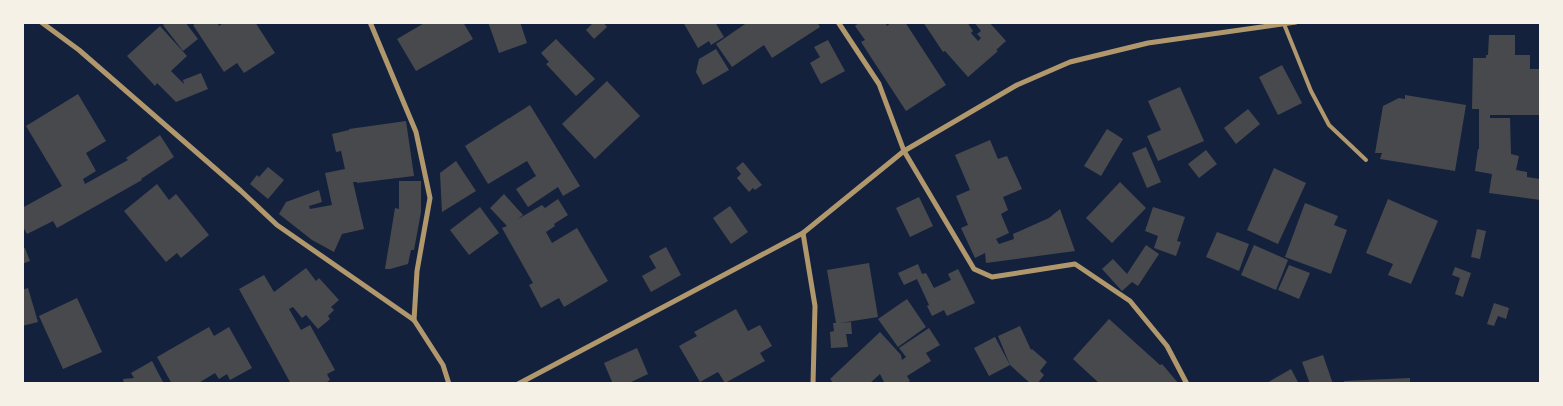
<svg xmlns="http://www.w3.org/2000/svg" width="1563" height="406" viewBox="0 0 1563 406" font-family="'Roboto Serif',serif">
<rect width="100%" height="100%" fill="#14213d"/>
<g fill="#48494c">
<polygon points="166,22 185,22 198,39 183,51 163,25"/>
<polygon points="198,22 217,22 219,26 225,22 255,22 275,53 244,73 237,63 224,72 193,25"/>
<polygon points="426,22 463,22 473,39 416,71 397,39"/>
<polygon points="488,22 520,22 527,43 499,53"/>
<polygon points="594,22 603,22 607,27 594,39 586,30"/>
<polygon points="683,22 715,22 724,37 711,45 709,41 698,48"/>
<polygon points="748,22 817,22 820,27 772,58 764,45 732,67 716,44"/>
<polygon points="860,22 885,22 887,26 892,22 905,22 946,85 906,111 861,42 865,40 855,26"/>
<polygon points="923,22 967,22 973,31 971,33 978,41 981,38 977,34 981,31 974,22 989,22 1006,41 996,50 998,51 968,77 945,51 943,52"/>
<polygon points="160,26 187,56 171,71 184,84 183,80 201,73 208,89 176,102 157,83 155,86 127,56"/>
<polygon points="1489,35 1515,35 1515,55 1530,55 1530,69 1540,69 1540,115 1490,115 1490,118 1510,118 1511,154 1519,156 1516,170 1527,172 1527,177 1540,179 1540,200 1489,193 1492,174 1475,171 1478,149 1479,149 1479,109 1472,109 1473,58 1486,58 1486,55 1488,55"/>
<polygon points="556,39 595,79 576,96 546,64 549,62 541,53"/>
<polygon points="828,40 845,71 821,84 810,63 820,57 814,47"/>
<polygon points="716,49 729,70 703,85 696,72 699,59"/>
<polygon points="1282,65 1302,103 1278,115 1259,77"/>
<polygon points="607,81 640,116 595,159 562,124"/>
<polygon points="1180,87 1204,141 1158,161 1147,136 1161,130 1148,101"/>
<polygon points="78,94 106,141 86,153 96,171 83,179 85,184 128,160 126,158 160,135 174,157 141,179 142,180 57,228 53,221 27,234 22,225 22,208 62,186 26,126"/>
<polygon points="1405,95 1466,105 1455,171 1380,159 1382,153 1375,153 1383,106 1399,98 1405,99"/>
<polygon points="530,105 580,186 563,196 558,187 528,207 516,189 536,176 527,161 488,184 465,146"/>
<polygon points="1248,109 1260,124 1236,144 1224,128"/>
<polygon points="406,121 414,176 357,183 357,182 353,182 364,229 342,234 334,252 312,240 279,214 286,202 319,190 322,202 309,206 310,209 332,205 325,173 345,169 341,151 336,152 332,134 349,130 349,129"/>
<polygon points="1107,129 1123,139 1101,176 1084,166"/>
<polygon points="990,140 998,159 1007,156 1022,189 1003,197 1008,210 1001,214 1009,233 996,239 999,244 1014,239 1013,234 1049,218 1060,209 1075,251 986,263 985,253 975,258 961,228 968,225 956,196 970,190 955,155"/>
<polygon points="1146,147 1161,182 1147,188 1132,153"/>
<polygon points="1206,150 1217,164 1199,178 1188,164"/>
<polygon points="456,161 476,191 442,212 440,173"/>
<polygon points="743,162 762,185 755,190 753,188 749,192 737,178 741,174 736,168"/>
<polygon points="268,167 284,180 268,199 250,184 257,175 259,177"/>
<polygon points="1274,168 1306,183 1278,244 1247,230"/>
<polygon points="399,181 421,181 421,212 414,250 411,250 408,264 390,269 385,269 395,208 399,209"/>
<polygon points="1120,182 1146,208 1112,243 1086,218"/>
<polygon points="157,184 169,200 176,194 209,235 181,258 177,253 166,262 124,211"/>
<polygon points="504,194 523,215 518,219 542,205 545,208 558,199 568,215 554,224 555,226 546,232 552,243 577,228 608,281 564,307 559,298 541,308 529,285 533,283 502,228 507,226 490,208"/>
<polygon points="919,197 933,226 910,237 896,208"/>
<polygon points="1388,199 1438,221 1411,284 1388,275 1393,264 1366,253"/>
<polygon points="1305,203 1338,216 1334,225 1347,230 1331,274 1285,257"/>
<polygon points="730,206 748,232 731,244 713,218"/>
<polygon points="480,207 499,233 469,255 450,230"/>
<polygon points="1153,207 1185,217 1177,241 1181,242 1176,256 1154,248 1158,236 1145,231"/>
<polygon points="1477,229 1486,231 1480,259 1471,257"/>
<polygon points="1217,232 1249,244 1239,271 1206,257"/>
<polygon points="1146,245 1159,254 1138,286 1132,282 1122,291 1102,269 1113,259 1127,274"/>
<polygon points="1254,245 1288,260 1276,290 1241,275"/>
<polygon points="666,247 681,275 651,292 642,276 656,268 649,256"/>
<polygon points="25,248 30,261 22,264 22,249"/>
<polygon points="869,263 878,317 840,323 851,322 852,334 846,334 848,347 831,348 830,332 834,331 833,323 836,323 827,270"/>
<polygon points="918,264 922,274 926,273 934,288 951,280 948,274 958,269 975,303 947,316 944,310 932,316 927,306 939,300 929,305 917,279 904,285 898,273"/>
<polygon points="1289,265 1310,273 1299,299 1278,290"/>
<polygon points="1455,267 1471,273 1463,297 1455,294 1460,278 1452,275"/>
<polygon points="306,268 316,281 319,278 339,300 331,307 334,310 328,316 330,319 318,329 306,315 302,318 293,307 289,309 301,330 310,325 335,370 327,374 330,380 324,384 291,384 239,289 264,275 274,292"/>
<polygon points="28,288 38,322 22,326 22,290"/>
<polygon points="77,298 102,352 63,369 39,316"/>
<polygon points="907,299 926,327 898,347 878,319"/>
<polygon points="1494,303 1509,308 1506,319 1498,316 1494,326 1487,324"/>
<polygon points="736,309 748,331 760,325 772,346 760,353 765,361 725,383 718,372 700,382 679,346 697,336 694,332"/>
<polygon points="1109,319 1160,365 1162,364 1179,384 1100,384 1073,359"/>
<polygon points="1020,326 1031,350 1032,349 1047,362 1040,371 1044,375 1037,384 1031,384 1010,365 998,336"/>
<polygon points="209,327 214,336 229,327 252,368 230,380 227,374 219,379 215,373 197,384 172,384 157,357"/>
<polygon points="929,328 940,345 926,353 931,361 907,376 910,381 904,384 885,384 880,374 869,384 834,384 830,379 880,332 901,355 902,360 906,357 899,348"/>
<polygon points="995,337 1010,365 989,376 974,348"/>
<polygon points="637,348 648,374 627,384 613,384 604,363"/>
<polygon points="1323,355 1333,384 1310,384 1302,362"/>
<polygon points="152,361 164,384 124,384 123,379 134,378 131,373"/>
<polygon points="1291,369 1299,384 1265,384"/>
<polygon points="1410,378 1410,384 1345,384 1344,381"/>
</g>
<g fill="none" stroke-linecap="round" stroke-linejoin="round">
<polyline stroke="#b1986c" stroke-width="4" points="1284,24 1311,91 1329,125 1366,160"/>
<g stroke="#b1986c" stroke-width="5">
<polyline points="41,22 79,50 241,191 277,225 414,320 443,365 449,384"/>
<polyline points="370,22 416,132 430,198 417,271 414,320"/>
<polyline points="838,22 879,84 904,151 974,269 992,277 1075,264 1130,301 1167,346 1187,384"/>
<polyline points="803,233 815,306 813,384"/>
<polyline points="518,384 803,233 904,151 1017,85 1070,62 1148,43 1296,22"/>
</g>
</g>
<rect width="1563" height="406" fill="none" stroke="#f6f1e7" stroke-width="48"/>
</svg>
